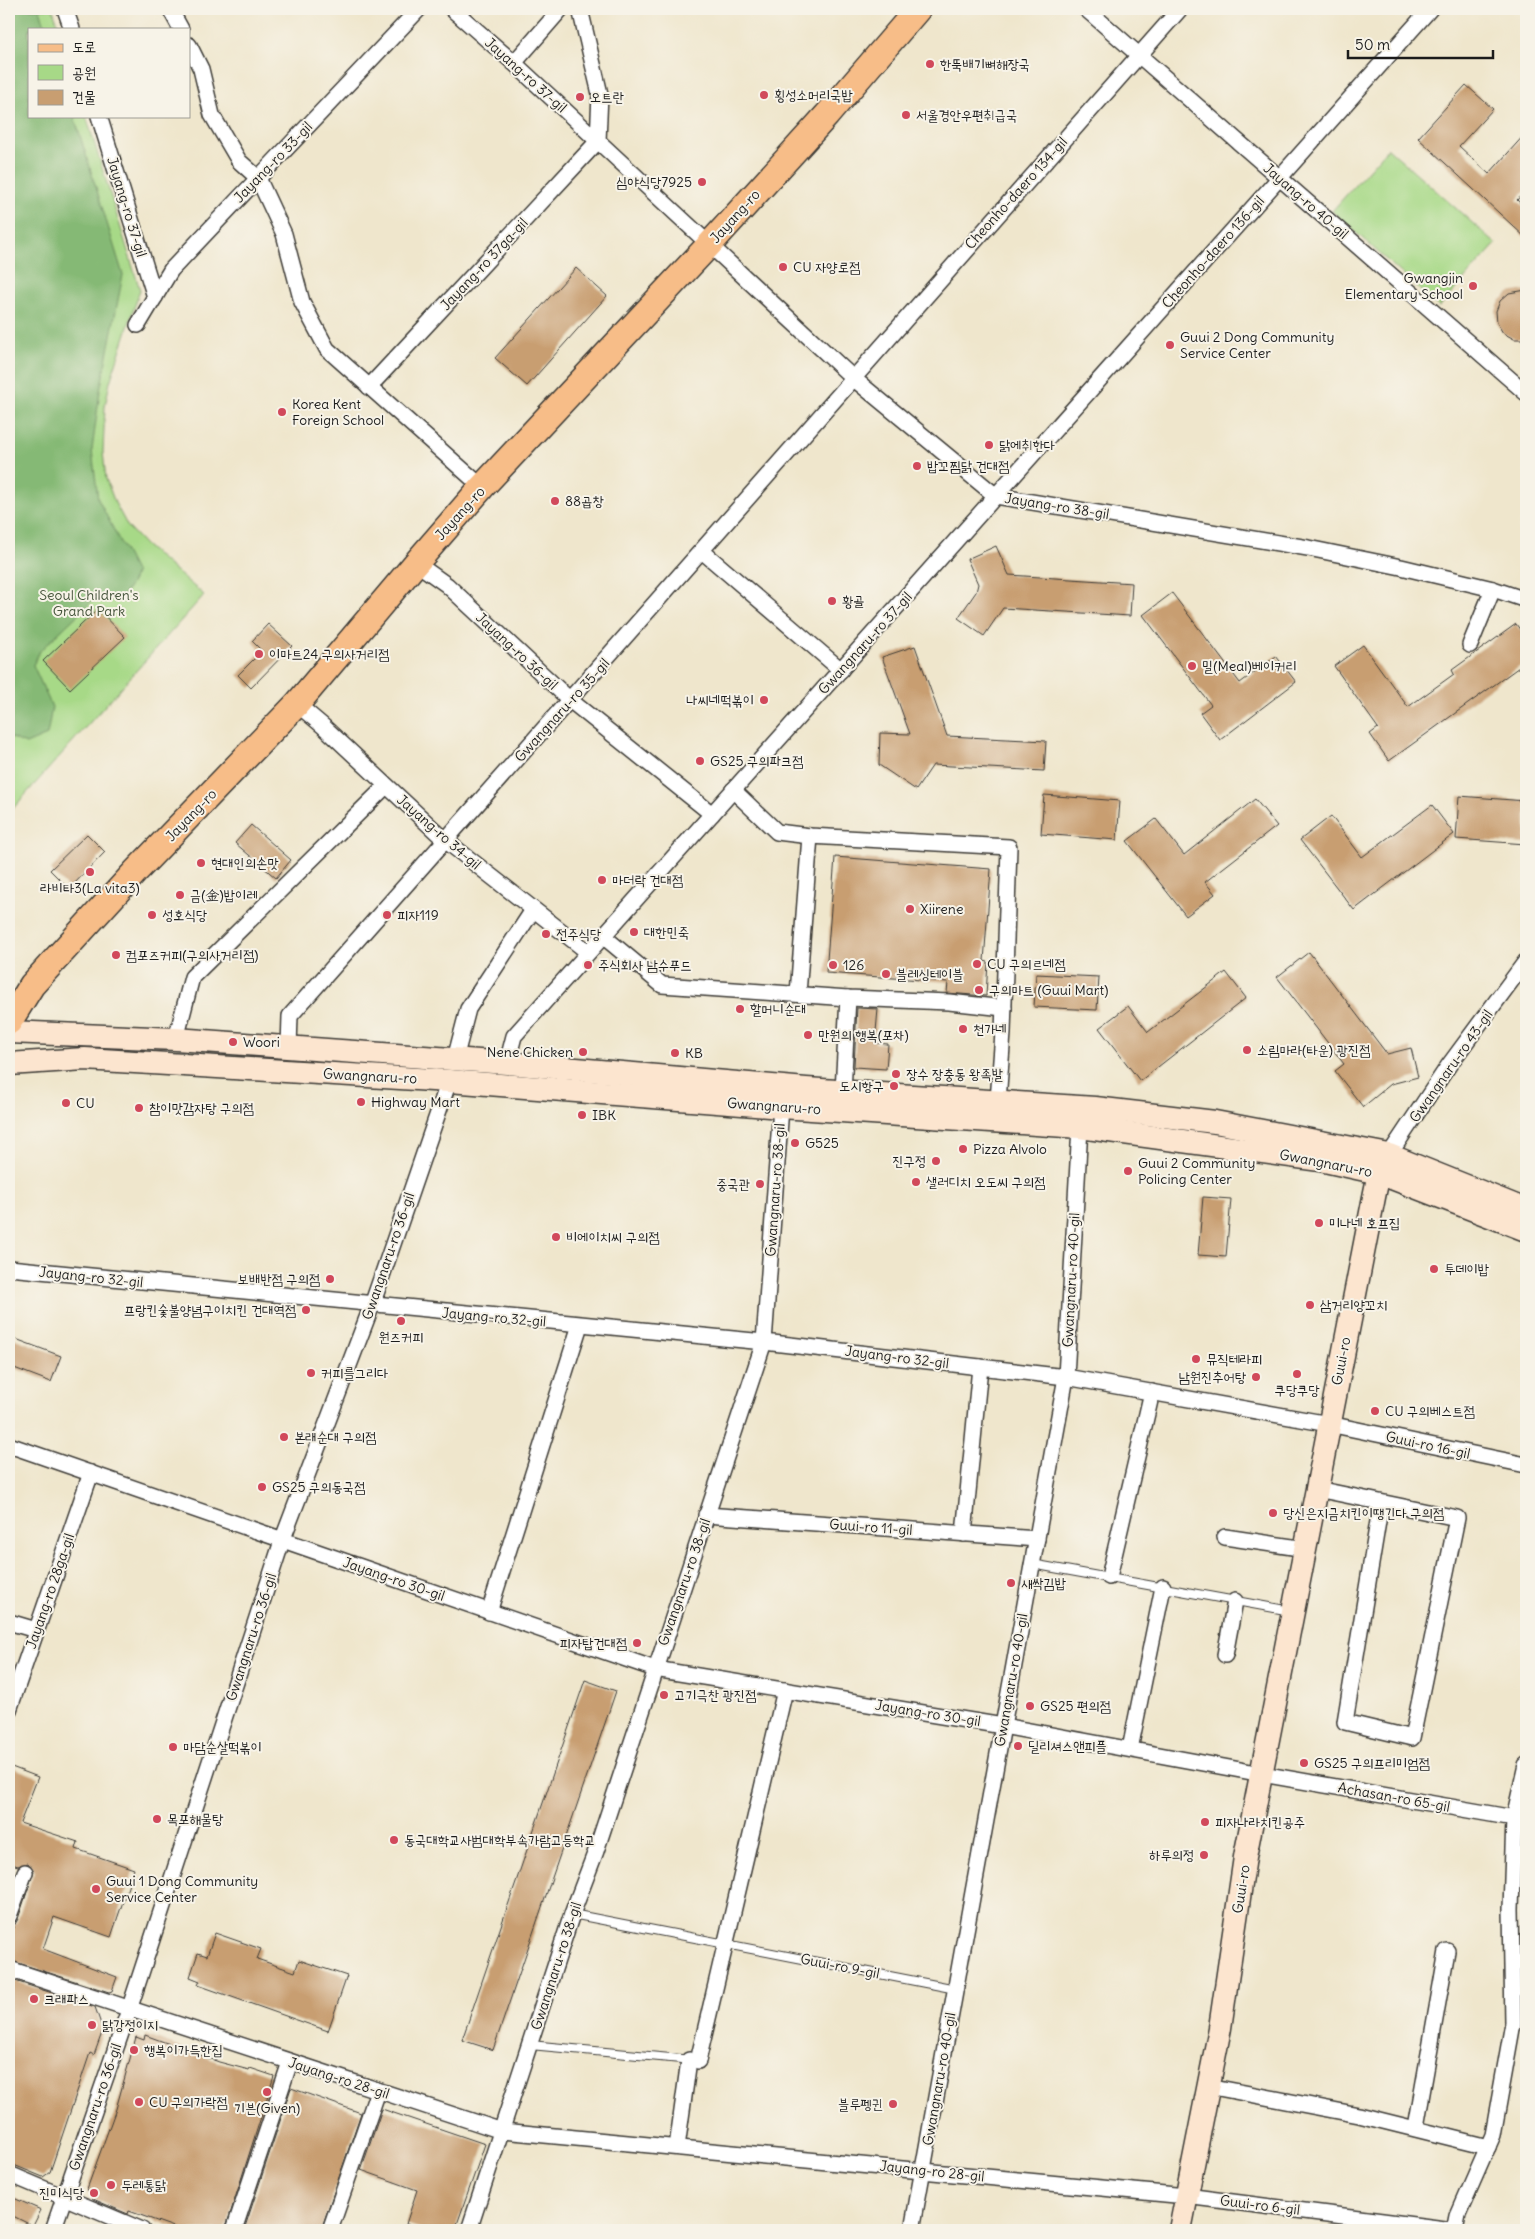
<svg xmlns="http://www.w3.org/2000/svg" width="1535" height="2239" viewBox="0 0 1535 2239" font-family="Delius,'LXGW WenKai TC','Poor Story',sans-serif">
<rect width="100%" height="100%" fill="#f7f3e8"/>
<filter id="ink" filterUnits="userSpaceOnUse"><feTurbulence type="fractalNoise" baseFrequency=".02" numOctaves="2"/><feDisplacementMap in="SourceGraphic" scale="10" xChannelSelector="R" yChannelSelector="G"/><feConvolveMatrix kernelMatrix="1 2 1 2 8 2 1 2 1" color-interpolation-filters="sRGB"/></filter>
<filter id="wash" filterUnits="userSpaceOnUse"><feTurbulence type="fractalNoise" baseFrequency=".0096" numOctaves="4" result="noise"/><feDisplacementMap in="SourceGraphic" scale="20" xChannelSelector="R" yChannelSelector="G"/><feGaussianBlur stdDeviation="1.12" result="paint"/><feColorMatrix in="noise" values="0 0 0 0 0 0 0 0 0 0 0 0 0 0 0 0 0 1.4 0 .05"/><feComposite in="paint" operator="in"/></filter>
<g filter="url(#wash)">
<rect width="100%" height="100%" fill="#efe6cc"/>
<g fill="#a7d987" stroke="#627a52">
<polygon points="9,9 53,9 59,29 29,29 29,116 86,116 140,290 110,382 105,406 103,452 106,479 115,503 128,527 146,546 204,595 9,813"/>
<polygon points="1388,148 1496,244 1439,307 1332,211"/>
</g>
<path fill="#85b974" stroke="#506a48" d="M9 9H40L46 29H29V116H74L123 275 100 391 92 450 98 499 136 573C124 600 121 599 92 601L40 651 33 665 52 707 47 735 26 744 9 737Z"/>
<g id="blocks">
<g fill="#c89e71">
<polygon points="1466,85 1493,109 1459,146 1489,174 1526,133 1526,190 1517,200 1526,208 1526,238 1418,138"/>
<polygon points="576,268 607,296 527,386 495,358"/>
<polygon points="1526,290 1526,339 1514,339 1503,333 1497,323 1496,311 1500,301 1509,293"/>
<polygon points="996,546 1009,575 1132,583 1130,616 1003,608 984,636 958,618 976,592 978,584 967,559"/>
<polygon points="1172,593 1240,683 1276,656 1296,682 1220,740 1200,713 1211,705 1143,615"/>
<polygon points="98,609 125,637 70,689 43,661"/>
<polygon points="268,624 292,646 251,688 238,675 262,651 252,641"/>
<polygon points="1516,624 1526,638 1526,662 1389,761 1370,734 1378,728 1334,666 1363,645 1408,707 1454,674 1452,670"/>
<polygon points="915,646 947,736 1046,741 1044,771 933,765 916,790 879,765 880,733 910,734 882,657"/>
<polygon points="1044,795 1120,801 1117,840 1041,834"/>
<polygon points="1459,796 1526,801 1526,844 1456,839"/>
<polygon points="1255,799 1277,826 1205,882 1215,894 1186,916 1127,841 1156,819 1184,855"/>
<polygon points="1432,805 1454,834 1354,910 1300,840 1331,816 1362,857"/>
<polygon points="251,825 291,860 276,878 235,843"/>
<polygon points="87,834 105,852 69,889 50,870"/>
<polygon points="835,857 991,869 984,961 988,962 986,996 947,993 948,982 826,973"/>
<polygon points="1309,952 1387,1054 1411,1048 1418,1077 1391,1084 1363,1107 1335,1071 1344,1064 1277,977"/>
<polygon points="1226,972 1246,998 1140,1081 1099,1028 1128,1006 1148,1032"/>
<polygon points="1036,974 1099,977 1097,1010 1034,1007"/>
<polygon points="857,1008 878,1009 875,1043 888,1044 886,1069 854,1067"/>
<polygon points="1203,1197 1231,1199 1226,1257 1198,1255"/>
<polygon points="13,1338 61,1356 51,1382 9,1366 9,1350"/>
<polygon points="585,1680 616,1691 493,2050 462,2040"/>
<polygon points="9,1766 38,1777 20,1823 78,1842 76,1849 134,1869 111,1937 54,1917 43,1949 117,1977 112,1991 109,1992 9,1960 9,1935 18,1919 34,1871 28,1863 18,1866 9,1863"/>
<polygon points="215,1933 261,1949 257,1959 295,1972 299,1960 347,1976 328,2031 198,1985 200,1981 190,1977 198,1953 207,1956"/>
<polygon points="9,1979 95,2007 103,2030 94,2055 90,2053 50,2172 43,2177 9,2163"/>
<polygon points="145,2035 219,2062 249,2070 250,2068 274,2076 225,2230 182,2230 129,2211 128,2214 93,2199 87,2189 116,2109 136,2037 144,2040"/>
<polygon points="291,2088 361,2113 321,2230 244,2230"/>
<polygon points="382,2109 485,2144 455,2230 424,2230 406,2224 417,2190 361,2170"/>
<polygon points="9,2196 41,2210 33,2226 9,2214"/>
</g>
</g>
</g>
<g filter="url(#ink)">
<use href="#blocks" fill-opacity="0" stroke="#3c3a36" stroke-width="1"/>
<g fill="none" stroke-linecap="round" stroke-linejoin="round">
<defs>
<g id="lane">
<polyline points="1032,1564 1291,1611"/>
<polyline points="572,1914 956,1989"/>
<polyline points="530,2045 692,2060"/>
</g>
<g id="street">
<polyline points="65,9 72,29"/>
<polyline points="170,9 181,29"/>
<polyline points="452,9 514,63 853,378 996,496 1308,548 1401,567 1493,589 1526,600"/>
<polyline points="1086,9 1526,393"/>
<polyline points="189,45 201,69 212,115 239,161 258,178 284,234 302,302 327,349 482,487"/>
<polyline points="514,63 561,9"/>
<polyline points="99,116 155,297"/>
<polyline points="138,325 171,270 419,9"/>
<polyline points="369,387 598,141 600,94 580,9"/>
<polyline points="702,551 841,670"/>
<polyline points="416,563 447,585 571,701 712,814"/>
<polyline points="1470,645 1493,589"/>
<polyline points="297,704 323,726 445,840 588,952"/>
<polyline points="733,790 777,832 810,836 1009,847 1003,1033 998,1101"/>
<polyline points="603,936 662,985 848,998 949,1002 1004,1008"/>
<polyline points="798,994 810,836"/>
<polyline points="176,1039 192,977 386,786"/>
<polyline points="289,1047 290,1016 1180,9"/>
<polyline points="455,1059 468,1009 533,910"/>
<polyline points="507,1063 514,1036 1430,9"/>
<polyline points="843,1091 848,998"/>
<polyline points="1389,1155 1449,1065 1526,961"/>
<polyline points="9,1268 764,1342 1066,1377 1329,1424 1526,1465"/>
<polyline points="9,1445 655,1669 1003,1726 1262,1774 1514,1818 1526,1822"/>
<polyline points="1317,1489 1457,1518 1412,1738 1345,1722 1381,1503"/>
<polyline points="706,1515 1037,1539"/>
<polyline points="964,1534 980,1367"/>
<polyline points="1225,1537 1306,1549"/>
<polyline points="1109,1577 1152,1392"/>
<polyline points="489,1612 580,1325"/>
<polyline points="9,1622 36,1630"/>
<polyline points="1225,1655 1235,1601"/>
<polyline points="9,1710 91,1473"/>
<polyline points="1130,1749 1163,1587"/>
<polyline points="9,1916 25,1872"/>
<polyline points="9,1969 502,2131 1186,2196 1453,2230"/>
<polyline points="698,2061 785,1690"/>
<polyline points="1208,2086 1359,2115 1488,2147"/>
<polyline points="1416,2127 1447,1951"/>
<polyline points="677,2147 689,2060"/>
<polyline points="9,2174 142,2230"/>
<polyline points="53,2230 129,2010 282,1541 372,1305 449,1081"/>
<polyline points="234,2230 290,2062"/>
<polyline points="330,2230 378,2091"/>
<polyline points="469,2230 572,1914 596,1851 764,1342 781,1107"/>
<polyline points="912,2230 1066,1377 1080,1127"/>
<polyline points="1455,2230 1458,2215 1493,2135 1513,2023 1511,1909 1514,1818 1526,1765"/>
</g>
<g id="secondary">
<polyline points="9,1032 176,1039 507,1063 806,1089 1095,1108 1215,1122 1389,1155 1526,1210"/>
<polyline points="9,1064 85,1059 449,1081 781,1107 1080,1127 1320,1160 1379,1173 1526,1230"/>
<polyline points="1180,2230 1220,2028 1245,1857 1374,1197 1379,1173 1386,1162"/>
</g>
<polyline id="primary" points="9,1022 32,985 136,871 297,704 416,563 482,487 709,245 827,115 918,9"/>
</defs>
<use href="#lane" stroke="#3c3a36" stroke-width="10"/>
<use href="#street" stroke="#3c3a36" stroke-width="18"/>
<use href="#secondary" stroke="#3c3a36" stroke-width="25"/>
<use href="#primary" stroke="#3c3a36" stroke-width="28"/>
<use href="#lane" stroke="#fff" stroke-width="8"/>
<use href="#street" stroke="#fff" stroke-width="15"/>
<use href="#secondary" stroke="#fce5cf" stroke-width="22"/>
<use href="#primary" stroke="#f7bd88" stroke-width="25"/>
</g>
</g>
<g fill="#d1495b" stroke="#f7f3e8" stroke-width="2">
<circle cx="930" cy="64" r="5"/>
<circle cx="764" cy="95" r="5"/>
<circle cx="580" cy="97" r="5"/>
<circle cx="906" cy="115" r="5"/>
<circle cx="702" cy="182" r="5"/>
<circle cx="783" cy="267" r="5"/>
<circle cx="1473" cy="286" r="5"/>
<circle cx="1170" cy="345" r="5"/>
<circle cx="282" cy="412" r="5"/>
<circle cx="989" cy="445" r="5"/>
<circle cx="917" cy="466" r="5"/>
<circle cx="555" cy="501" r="5"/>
<circle cx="832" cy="601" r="5"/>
<circle cx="259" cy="654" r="5"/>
<circle cx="1192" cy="666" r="5"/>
<circle cx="764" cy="700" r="5"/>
<circle cx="700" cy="761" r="5"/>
<circle cx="201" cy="863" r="5"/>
<circle cx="90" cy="872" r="5"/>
<circle cx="602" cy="880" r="5"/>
<circle cx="180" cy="895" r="5"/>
<circle cx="910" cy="909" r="5"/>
<circle cx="152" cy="915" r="5"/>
<circle cx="387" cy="915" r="5"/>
<circle cx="634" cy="932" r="5"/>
<circle cx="546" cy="934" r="5"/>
<circle cx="116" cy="955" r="5"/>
<circle cx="977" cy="964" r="5"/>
<circle cx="588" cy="965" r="5"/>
<circle cx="833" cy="965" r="5"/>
<circle cx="886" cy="974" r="5"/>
<circle cx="979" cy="990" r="5"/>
<circle cx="740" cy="1009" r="5"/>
<circle cx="963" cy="1029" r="5"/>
<circle cx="808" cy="1035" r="5"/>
<circle cx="233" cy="1042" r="5"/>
<circle cx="1247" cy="1050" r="5"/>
<circle cx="583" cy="1052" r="5"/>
<circle cx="675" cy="1053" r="5"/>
<circle cx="896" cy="1074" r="5"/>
<circle cx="894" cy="1086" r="5"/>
<circle cx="361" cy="1102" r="5"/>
<circle cx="66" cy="1103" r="5"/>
<circle cx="139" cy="1108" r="5"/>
<circle cx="582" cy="1115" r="5"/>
<circle cx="795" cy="1143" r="5"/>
<circle cx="963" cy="1149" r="5"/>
<circle cx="936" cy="1161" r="5"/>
<circle cx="1128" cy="1171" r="5"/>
<circle cx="916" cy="1182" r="5"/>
<circle cx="760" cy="1184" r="5"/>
<circle cx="1319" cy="1223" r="5"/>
<circle cx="556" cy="1237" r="5"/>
<circle cx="1434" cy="1269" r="5"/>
<circle cx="330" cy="1279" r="5"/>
<circle cx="1310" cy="1305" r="5"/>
<circle cx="306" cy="1310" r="5"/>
<circle cx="401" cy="1321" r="5"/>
<circle cx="1196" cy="1359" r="5"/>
<circle cx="311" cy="1373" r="5"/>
<circle cx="1297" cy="1374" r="5"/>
<circle cx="1256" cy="1377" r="5"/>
<circle cx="1375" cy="1411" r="5"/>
<circle cx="284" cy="1437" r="5"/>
<circle cx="262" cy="1487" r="5"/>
<circle cx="1273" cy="1513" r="5"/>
<circle cx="1011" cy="1583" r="5"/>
<circle cx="637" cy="1643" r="5"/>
<circle cx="664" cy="1695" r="5"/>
<circle cx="1030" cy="1706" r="5"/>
<circle cx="1018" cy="1746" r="5"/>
<circle cx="173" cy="1747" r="5"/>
<circle cx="1304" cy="1763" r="5"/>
<circle cx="157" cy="1819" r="5"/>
<circle cx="1205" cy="1822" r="5"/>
<circle cx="394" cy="1840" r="5"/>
<circle cx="1204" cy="1855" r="5"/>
<circle cx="96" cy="1889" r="5"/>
<circle cx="34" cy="1999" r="5"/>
<circle cx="92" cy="2025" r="5"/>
<circle cx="134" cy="2050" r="5"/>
<circle cx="267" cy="2092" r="5"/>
<circle cx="139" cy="2102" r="5"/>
<circle cx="893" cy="2104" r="5"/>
<circle cx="111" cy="2185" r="5"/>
<circle cx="94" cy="2193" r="5"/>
</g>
<g text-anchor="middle" stroke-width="4" stroke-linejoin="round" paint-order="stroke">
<g font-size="14" fill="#1c1c1c" stroke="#f7f3e8" text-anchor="start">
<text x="940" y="69">한뚝배기뼈해장국</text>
<text x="774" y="100">횡성소머리국밥</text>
<text x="590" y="102">오트란</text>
<text x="916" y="120">서울경안우편취급국</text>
<text x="692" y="187" text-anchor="end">심야식당7925</text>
<text x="793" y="272">CU 자양로점</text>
<text x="1463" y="283" text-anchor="end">Gwangjin<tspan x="1463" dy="16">Elementary School</tspan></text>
<text x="1180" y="342">Guui 2 Dong Community<tspan x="1180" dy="16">Service Center</tspan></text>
<text x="292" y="409">Korea Kent<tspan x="292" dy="16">Foreign School</tspan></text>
<text x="999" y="450">닭에취한다</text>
<text x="927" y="471">밥꼬찜닭 건대점</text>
<text x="565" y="506">88곱창</text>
<text x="842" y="606">황골</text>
<text x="269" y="659">이마트24 구의사거리점</text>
<text x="1202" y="671">밀(Meal)베이커리</text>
<text x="754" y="705" text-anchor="end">나씨네떡볶이</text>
<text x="710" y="766">GS25 구의파크점</text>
<text x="211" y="868">현대인의손맛</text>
<text x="612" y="885">마더락 건대점</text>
<text x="90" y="893" text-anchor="middle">라비타3(La vita3)</text>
<text x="190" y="900">금(金)밥이레</text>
<text x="920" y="914">Xiirene</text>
<text x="162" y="920">성호식당</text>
<text x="397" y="920">피자119</text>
<text x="644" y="937">대한민죽</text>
<text x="556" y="939">전주식당</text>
<text x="126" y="960">컴포즈커피(구의사거리점)</text>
<text x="987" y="969">CU 구의르네점</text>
<text x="598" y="970">주식회사 남수푸드</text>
<text x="843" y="970">126</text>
<text x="896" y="979">블레싱테이블</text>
<text x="989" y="995">구의마트 (Guui Mart)</text>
<text x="750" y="1014">할머니순대</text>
<text x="973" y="1034">천가네</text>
<text x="818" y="1040">만원의 행복(포차)</text>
<text x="243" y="1047">Woori</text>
<text x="1257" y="1055">소림마라(타운) 광진점</text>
<text x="573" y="1057" text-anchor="end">Nene Chicken</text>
<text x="685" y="1058">KB</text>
<text x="906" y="1079">장수 장충동 왕족발</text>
<text x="884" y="1091" text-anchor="end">도시항구</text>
<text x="371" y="1107">Highway Mart</text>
<text x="76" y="1108">CU</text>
<text x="149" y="1113">참이맛감자탕 구의점</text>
<text x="592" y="1120">IBK</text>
<text x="805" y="1148">G525</text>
<text x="973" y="1154">Pizza Alvolo</text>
<text x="926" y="1166" text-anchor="end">진구정</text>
<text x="1138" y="1168">Guui 2 Community<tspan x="1138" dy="16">Policing Center</tspan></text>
<text x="926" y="1187">샐러디치 오도씨 구의점</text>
<text x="750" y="1189" text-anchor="end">중국관</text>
<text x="1329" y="1228">미나네 호프집</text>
<text x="566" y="1242">비에이치씨 구의점</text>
<text x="1444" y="1274">투데이밥</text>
<text x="320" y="1284" text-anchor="end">보배반점 구의점</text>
<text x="1320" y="1310">삼거리양꼬치</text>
<text x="296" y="1315" text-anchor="end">프랑킨숯불양념구이치킨 건대역점</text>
<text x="401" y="1342" text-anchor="middle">원즈커피</text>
<text x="1206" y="1364">뮤직테라피</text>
<text x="321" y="1378">커피를그리다</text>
<text x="1246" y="1382" text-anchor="end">남원진추어탕</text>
<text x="1297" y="1395" text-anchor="middle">쿠당쿠당</text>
<text x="1385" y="1416">CU 구의베스트점</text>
<text x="294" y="1442">본래순대 구의점</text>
<text x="272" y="1492">GS25 구의동국점</text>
<text x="1283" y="1518">당신은지금치킨이땡긴다 구의점</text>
<text x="1021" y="1588">새싹김밥</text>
<text x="627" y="1648" text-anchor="end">피자탑건대점</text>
<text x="674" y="1700">고기극찬 광진점</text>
<text x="1040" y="1711">GS25 편의점</text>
<text x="1028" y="1751">딜리셔스앤피플</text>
<text x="183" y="1752">마담순살떡볶이</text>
<text x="1314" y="1768">GS25 구의프리미엄점</text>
<text x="167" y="1824">목포해물탕</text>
<text x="1215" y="1827">피자나라치킨공주</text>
<text x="404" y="1845">동국대학교사범대학부속가람고등학교</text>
<text x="1194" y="1860" text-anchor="end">하루의정</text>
<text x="106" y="1886">Guui 1 Dong Community<tspan x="106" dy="16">Service Center</tspan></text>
<text x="44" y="2004">크래파스</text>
<text x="102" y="2030">닭강정이지</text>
<text x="144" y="2055">행복이가득한집</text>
<text x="149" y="2107">CU 구의가락점</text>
<text x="883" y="2109" text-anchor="end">블루펭귄</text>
<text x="267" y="2113" text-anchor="middle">기븐(Given)</text>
<text x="121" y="2190">두레통닭</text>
<text x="84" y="2198" text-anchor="end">진미식당</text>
</g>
<g font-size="14" fill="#1c1c1c" stroke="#f7f3e8">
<text transform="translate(526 75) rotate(42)" y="5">Jayang-ro 37-gil</text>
<text transform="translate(273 162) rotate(-46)" y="5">Jayang-ro 33-gil</text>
<text transform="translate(1016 193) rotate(-48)" y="5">Cheonho-daero 134-gil</text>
<text transform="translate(1306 201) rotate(41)" y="5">Jayang-ro 40-gil</text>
<text transform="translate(127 207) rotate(73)" y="5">Jayang-ro 37-gil</text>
<text transform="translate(735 216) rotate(-48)" y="5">Jayang-ro</text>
<text transform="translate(1213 252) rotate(-48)" y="5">Cheonho-daero 136-gil</text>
<text transform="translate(484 264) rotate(-47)" y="5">Jayang-ro 37ga-gil</text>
<text transform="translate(1057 506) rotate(9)" y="5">Jayang-ro 38-gil</text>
<text transform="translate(460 513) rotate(-48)" y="5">Jayang-ro</text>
<text transform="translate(865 643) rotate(-48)" y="5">Gwangnaru-ro 37-gil</text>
<text transform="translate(517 651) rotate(43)" y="5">Jayang-ro 36-gil</text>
<text transform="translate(562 710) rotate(-48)" y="5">Gwangnaru-ro 35-gil</text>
<text transform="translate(191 815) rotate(-46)" y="5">Jayang-ro</text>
<text transform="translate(439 832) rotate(41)" y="5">Jayang-ro 34-gil</text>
<text transform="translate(1451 1066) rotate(-55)" y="5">Gwangnaru-ro 43-gil</text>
<text transform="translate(370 1076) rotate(3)" y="5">Gwangnaru-ro</text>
<text transform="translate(774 1106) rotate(4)" y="5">Gwangnaru-ro</text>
<text transform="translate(1326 1163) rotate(11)" y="5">Gwangnaru-ro</text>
<text transform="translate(775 1190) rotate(-86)" y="5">Gwangnaru-ro 38-gil</text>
<text transform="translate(388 1256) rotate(-71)" y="5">Gwangnaru-ro 36-gil</text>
<text transform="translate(91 1277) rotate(6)" y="5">Jayang-ro 32-gil</text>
<text transform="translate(1071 1280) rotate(-87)" y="5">Gwangnaru-ro 40-gil</text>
<text transform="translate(494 1317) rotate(5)" y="5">Jayang-ro 32-gil</text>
<text transform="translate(897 1357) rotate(7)" y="5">Jayang-ro 32-gil</text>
<text transform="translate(1341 1361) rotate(-79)" y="5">Guui-ro</text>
<text transform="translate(1428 1445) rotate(12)" y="5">Guui-ro 16-gil</text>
<text transform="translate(871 1527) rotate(4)" y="5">Guui-ro 11-gil</text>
<text transform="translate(394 1579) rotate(19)" y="5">Jayang-ro 30-gil</text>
<text transform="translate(684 1582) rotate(-71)" y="5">Gwangnaru-ro 38-gil</text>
<text transform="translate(50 1591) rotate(-71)" y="5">Jayang-ro 28ga-gil</text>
<text transform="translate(251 1637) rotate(-72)" y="5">Gwangnaru-ro 36-gil</text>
<text transform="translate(1011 1680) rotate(-80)" y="5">Gwangnaru-ro 40-gil</text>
<text transform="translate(928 1713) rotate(9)" y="5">Jayang-ro 30-gil</text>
<text transform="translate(1394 1797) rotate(10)" y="5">Achasan-ro 65-gil</text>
<text transform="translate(1241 1889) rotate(-81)" y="5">Guui-ro</text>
<text transform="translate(556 1966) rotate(-72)" y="5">Gwangnaru-ro 38-gil</text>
<text transform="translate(840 1966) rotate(11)" y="5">Guui-ro 9-gil</text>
<text transform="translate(339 2078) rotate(18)" y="5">Jayang-ro 28-gil</text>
<text transform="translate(939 2079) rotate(-80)" y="5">Gwangnaru-ro 40-gil</text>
<text transform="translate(95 2107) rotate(-71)" y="5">Gwangnaru-ro 36-gil</text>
<text transform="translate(932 2171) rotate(6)" y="5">Jayang-ro 28-gil</text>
<text transform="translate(1260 2205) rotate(7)" y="5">Guui-ro 6-gil</text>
</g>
<g font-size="14" fill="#46553c" stroke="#f7f3e8">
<text x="89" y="600">Seoul Children's<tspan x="89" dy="16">Grand Park</tspan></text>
</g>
</g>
<rect width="1535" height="2239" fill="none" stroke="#f7f3e8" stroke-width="30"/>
<rect x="28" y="28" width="162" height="90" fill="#f7f3e8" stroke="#9f9d96"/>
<rect x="38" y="44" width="25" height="8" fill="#f7bd88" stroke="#9f9d96"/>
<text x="72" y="52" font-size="15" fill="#1c1c1c">도로</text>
<rect x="38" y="65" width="25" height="15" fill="#a7d987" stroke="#9f9d96"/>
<text x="72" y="78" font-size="15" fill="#1c1c1c">공원</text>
<rect x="38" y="90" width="25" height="15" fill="#c89e71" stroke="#9f9d96"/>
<text x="72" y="102" font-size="15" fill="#1c1c1c">건물</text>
<path d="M1348 50v8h145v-8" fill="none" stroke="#1c1c1c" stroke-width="2.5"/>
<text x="1355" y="50" font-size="15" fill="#1c1c1c" stroke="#f7f3e8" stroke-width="4" paint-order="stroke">50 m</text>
</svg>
